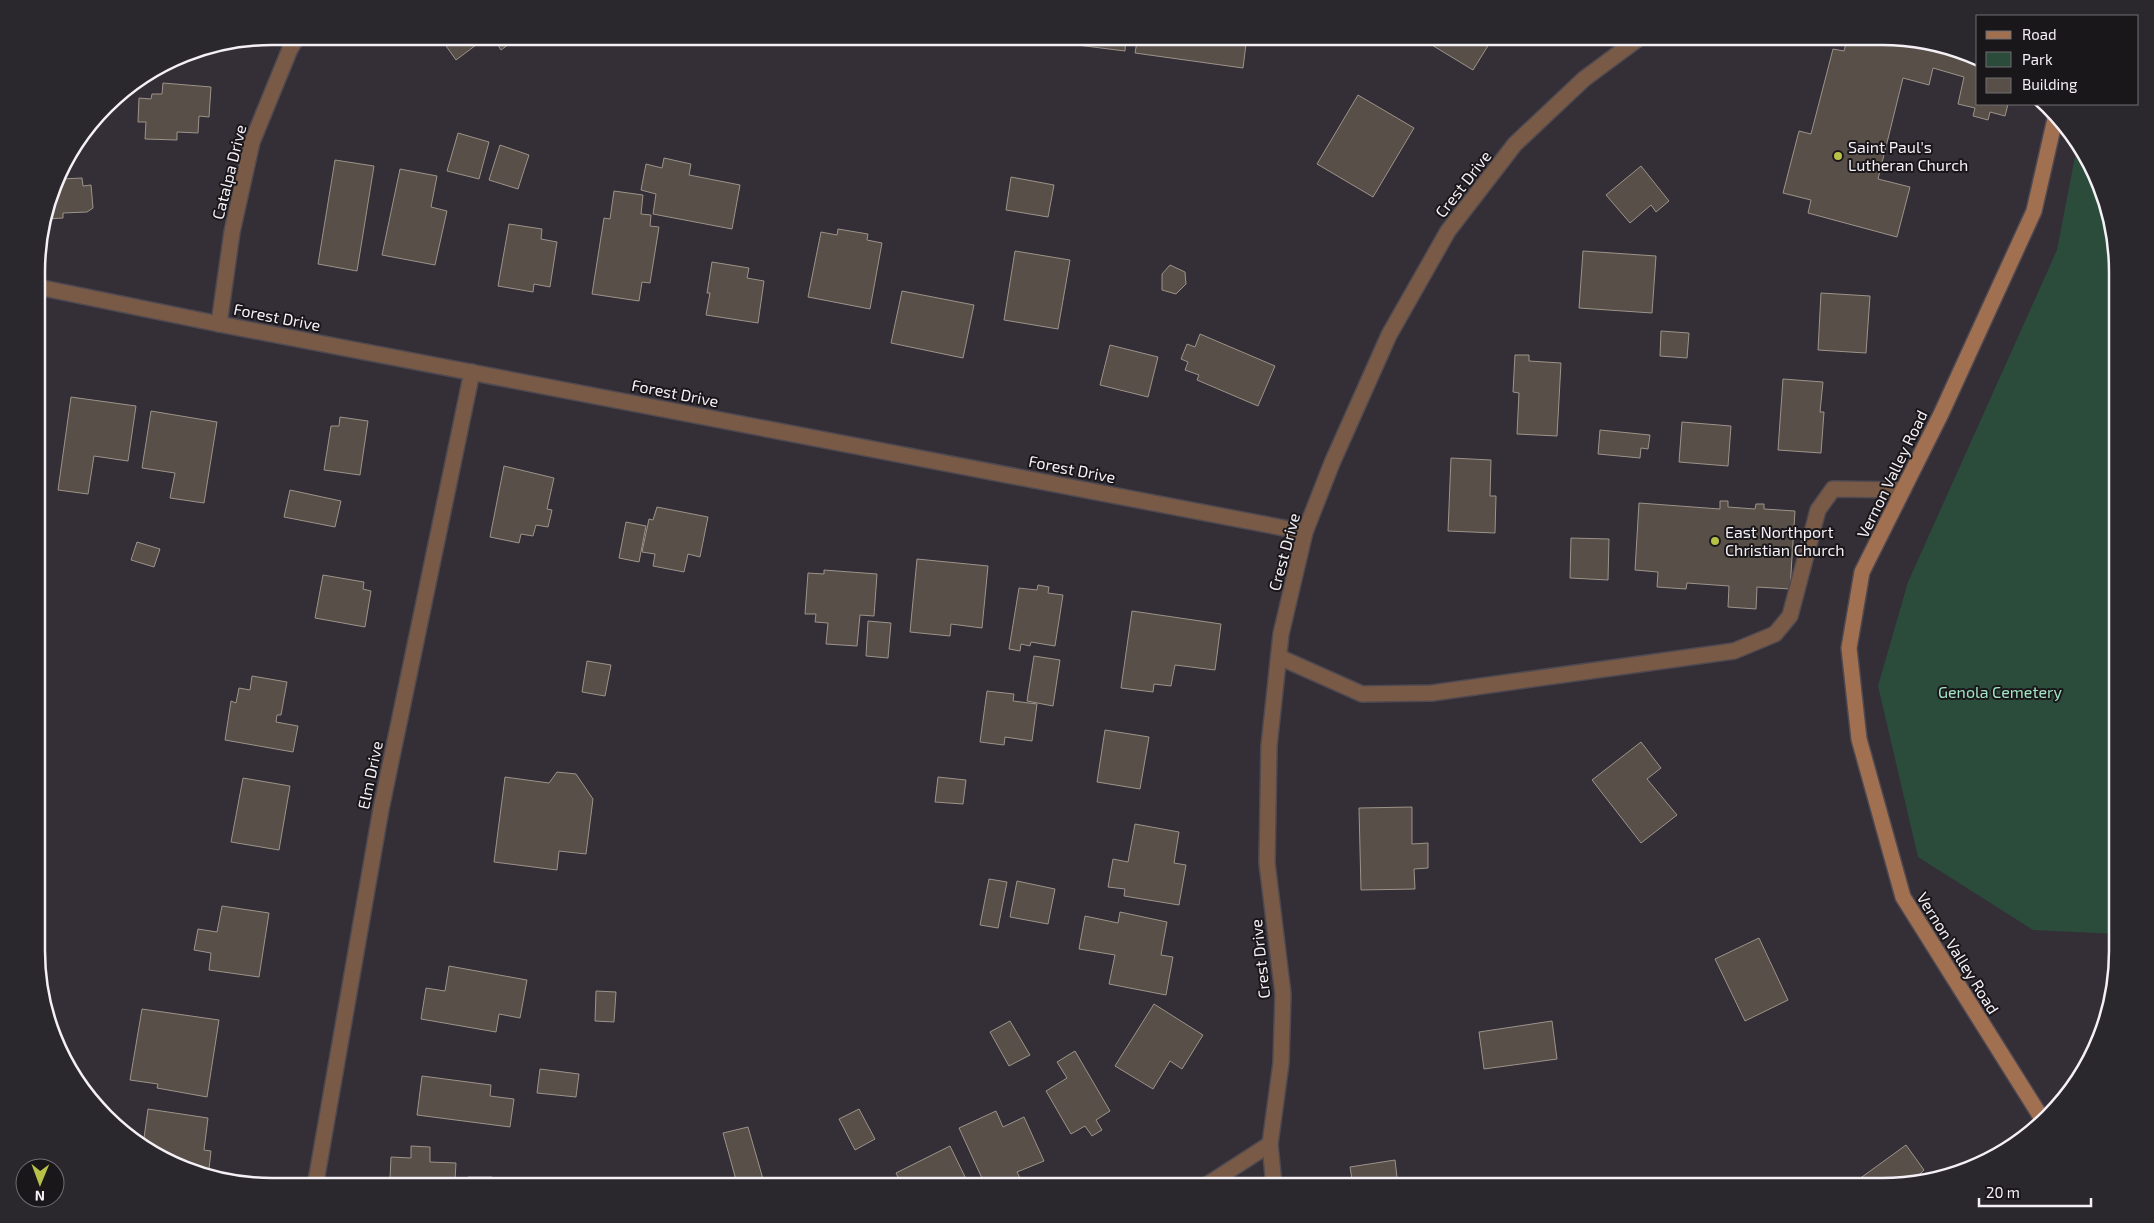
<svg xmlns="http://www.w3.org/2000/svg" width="2154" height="1223" viewBox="0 0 2154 1223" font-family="'Exo 2',sans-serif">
<rect width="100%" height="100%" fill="#342e36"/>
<polygon fill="#2b4b3b" points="2078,141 2105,196 2117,256 2117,934 2033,930 1918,857 1878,686 1908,582 2057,250"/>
<g fill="#585048" stroke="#9c948a">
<polygon points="439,36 488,36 456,60"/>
<polygon points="492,36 520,36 501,50"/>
<polygon points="1078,36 1126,36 1125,51 1077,45"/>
<polygon points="1138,36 1247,36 1243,68 1135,53"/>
<polygon points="1417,36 1494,36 1473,70"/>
<polygon points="1848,36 1894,38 1893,41 1908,45 1910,40 1944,44 1978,58 1978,104 2008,104 2005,116 1990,112 1988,120 1973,116 1975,108 1958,104 1964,77 1933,68 1929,85 1903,78 1878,179 1910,187 1897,237 1808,213 1811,200 1783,193 1799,131 1811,134 1833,49 1844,51"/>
<polygon points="163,83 211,87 209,117 199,116 198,133 177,132 177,140 145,139 146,122 138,122 139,98 151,99 152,94 162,94"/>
<polygon points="1358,95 1414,128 1373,197 1317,164"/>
<polygon points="458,133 489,142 479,179 447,171"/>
<polygon points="500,145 529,155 518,189 489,180"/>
<polygon points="664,158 691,164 689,175 740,185 732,229 653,214 656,194 641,190 646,164 662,168"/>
<polygon points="335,160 374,166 357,271 318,264"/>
<polygon points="1641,166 1669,201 1656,212 1651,205 1630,223 1606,195"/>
<polygon points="61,167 61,179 82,178 83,186 91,185 93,208 87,212 63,213 63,218 45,219"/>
<polygon points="400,169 437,176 431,207 447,211 435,265 382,255"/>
<polygon points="1011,177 1054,185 1048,217 1006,210"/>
<polygon points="614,191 643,195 641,214 651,215 650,226 659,227 650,283 642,282 639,301 592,294 604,218 610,219"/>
<polygon points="509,224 542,229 541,239 557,242 550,287 534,284 533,292 498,286"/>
<polygon points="838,229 868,234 867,240 882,243 870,309 808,297 821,232 837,235"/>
<polygon points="1015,251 1070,260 1058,329 1004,320"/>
<polygon points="1583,251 1656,256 1652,313 1579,308"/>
<polygon points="712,262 749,268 747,278 764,281 758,323 706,315 710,293 707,293"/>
<polygon points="1170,265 1185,272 1186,284 1176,294 1162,290 1162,274"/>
<polygon points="902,291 974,305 963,358 891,343"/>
<polygon points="1821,293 1870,296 1866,353 1818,350"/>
<polygon points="1661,331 1689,333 1687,358 1660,356"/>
<polygon points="1200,334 1275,366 1258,406 1197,380 1199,375 1185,370 1188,362 1181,359 1187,344 1195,347"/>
<polygon points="1110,345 1158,357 1148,397 1100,385"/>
<polygon points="1515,355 1529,355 1529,361 1561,363 1557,436 1517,434 1519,393 1513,392"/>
<polygon points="1783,379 1823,382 1820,412 1824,412 1821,453 1778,450"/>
<polygon points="71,397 136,406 128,461 94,456 88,494 58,490"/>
<polygon points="151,411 217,422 204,503 170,498 175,473 142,468"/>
<polygon points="340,417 368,421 360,475 324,470 331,426 339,426"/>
<polygon points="1682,422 1731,426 1728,466 1679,462"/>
<polygon points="1600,430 1650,435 1648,449 1641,448 1640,458 1598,454"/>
<polygon points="1451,458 1491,460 1490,496 1496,496 1495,533 1448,531"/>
<polygon points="504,466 554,478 547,509 552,510 548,527 536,525 533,536 521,534 519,543 490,537"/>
<polygon points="290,490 341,501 335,527 284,517"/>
<polygon points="1720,501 1728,501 1728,507 1755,509 1756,504 1764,504 1764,509 1795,511 1790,589 1757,587 1756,609 1728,607 1729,586 1687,583 1686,589 1657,587 1658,572 1635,570 1639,503 1720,509"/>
<polygon points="657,507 708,517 700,557 688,554 684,572 653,566 655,554 642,552 649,519 653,520"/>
<polygon points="626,522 646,526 639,562 619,558"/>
<polygon points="1571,538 1609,539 1608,580 1570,578"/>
<polygon points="137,542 160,549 154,567 131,560"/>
<polygon points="917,559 988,566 982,628 951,624 950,636 910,632"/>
<polygon points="824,570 877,574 874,616 860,615 857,646 826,644 828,623 815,622 816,614 805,614 808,573 824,574"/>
<polygon points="323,575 364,582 363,589 371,591 365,627 315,618"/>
<polygon points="1038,585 1049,587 1048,593 1063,595 1055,646 1031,642 1030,646 1021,644 1020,651 1009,649 1019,588 1037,590"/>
<polygon points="1132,611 1221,624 1215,670 1175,665 1171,686 1154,684 1153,692 1121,688"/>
<polygon points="868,621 891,623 888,658 866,656"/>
<polygon points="1034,656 1060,660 1053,706 1027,701"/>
<polygon points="587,661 611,665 605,696 582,692"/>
<polygon points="252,676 287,682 281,715 277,715 276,722 298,726 293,752 225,740 231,701 236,703 239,688 250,690"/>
<polygon points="987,691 1014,694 1013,701 1037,704 1032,741 1005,737 1004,745 980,742"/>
<polygon points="1105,730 1149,737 1140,789 1097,782"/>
<polygon points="1641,742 1661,768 1647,779 1677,815 1641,843 1592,780"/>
<polygon points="557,772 576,774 593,799 586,854 559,851 557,870 494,862 505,777 549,783"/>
<polygon points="938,777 966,780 963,804 935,802"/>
<polygon points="243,778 290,786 279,850 231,842"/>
<polygon points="1412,807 1412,844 1428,843 1428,868 1414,869 1415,889 1361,890 1359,808"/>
<polygon points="1135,824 1179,832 1174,863 1186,865 1179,905 1124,896 1125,889 1108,887 1113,859 1128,862"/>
<polygon points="989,879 1007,882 998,928 980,925"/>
<polygon points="1017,881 1055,889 1048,924 1010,917"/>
<polygon points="222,906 269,913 259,977 209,970 211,953 194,950 198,929 217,932"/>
<polygon points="1120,912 1167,922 1161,955 1173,957 1166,995 1109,984 1115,955 1079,949 1085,916 1118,923"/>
<polygon points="1759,938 1788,1000 1745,1021 1715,959"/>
<polygon points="449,966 527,980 520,1018 499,1014 496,1032 421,1019 426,988 445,991"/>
<polygon points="596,991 616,992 614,1022 595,1021"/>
<polygon points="1154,1004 1203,1035 1182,1069 1170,1061 1153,1089 1115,1066"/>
<polygon points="142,1009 219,1020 207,1097 157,1088 158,1084 130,1080"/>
<polygon points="1010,1021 1030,1055 1009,1066 990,1032"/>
<polygon points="1552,1021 1557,1059 1484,1069 1479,1032"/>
<polygon points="1075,1051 1110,1111 1096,1120 1102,1130 1092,1136 1085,1126 1071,1134 1046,1091 1067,1078 1057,1062"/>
<polygon points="540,1069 579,1074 576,1097 537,1093"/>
<polygon points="422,1076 491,1085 490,1096 514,1099 510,1127 417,1115"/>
<polygon points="148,1109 208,1118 204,1150 211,1151 209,1169 193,1167 192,1171 154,1155 143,1145"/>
<polygon points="859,1109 875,1139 855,1150 839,1119"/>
<polygon points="996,1111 1003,1127 1024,1117 1044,1161 1017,1172 1020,1178 1010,1182 1009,1179 991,1187 986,1187 959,1128"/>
<polygon points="748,1127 765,1186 763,1187 738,1187 723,1133"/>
<polygon points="1906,1145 1924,1170 1919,1175 1924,1181 1898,1186 1858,1186 1855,1182"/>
<polygon points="411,1146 430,1147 430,1162 456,1163 455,1180 468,1181 468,1177 492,1177 492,1187 413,1187 413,1180 390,1179 391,1157 411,1158"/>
<polygon points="950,1146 969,1185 966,1187 903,1187 896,1173"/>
<polygon points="1395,1160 1398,1186 1407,1186 1353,1186 1350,1167"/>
</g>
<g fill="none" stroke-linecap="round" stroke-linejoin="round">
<defs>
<polyline id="service" points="1279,657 1362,694 1432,693 1734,651 1775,634 1790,616 1818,510 1833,489 1903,490"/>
<g id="minor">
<polyline points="38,287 219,324 1305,532"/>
<polyline points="219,324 232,232 252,142 290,49 298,36"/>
<polyline points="1205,1186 1270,1144"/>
<polyline points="1274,1186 1270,1144 1281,1063 1283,994 1267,863 1269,746 1281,634 1305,532 1332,463 1389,335 1448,231 1515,144 1584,79 1642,36"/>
<polyline points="315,1187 381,809 472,372"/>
</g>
<polyline id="secondary" points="2041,1117 1903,897 1859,739 1849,648 1862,572 1941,414 2034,211 2055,119"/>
</defs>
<use href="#service" stroke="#4f4951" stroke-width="18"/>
<use href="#minor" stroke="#4f4951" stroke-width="18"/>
<use href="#secondary" stroke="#4f4951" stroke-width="18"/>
<use href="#service" stroke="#795a46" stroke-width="15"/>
<use href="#minor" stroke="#795a46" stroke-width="15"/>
<use href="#secondary" stroke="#a17050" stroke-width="15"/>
</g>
<g fill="#b7c148" stroke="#1a171b" stroke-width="2">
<circle cx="1838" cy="156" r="5"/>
<circle cx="1715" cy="541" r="5"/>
</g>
<g text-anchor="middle" stroke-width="4" stroke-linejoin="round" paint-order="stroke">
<g font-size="16" fill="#f4f0f6" stroke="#1a171b" text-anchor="start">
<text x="1848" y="153">Saint Paul's<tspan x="1848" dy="18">Lutheran Church</tspan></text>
<text x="1725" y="538">East Northport<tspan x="1725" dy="18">Christian Church</tspan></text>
</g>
<g font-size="16" fill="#f4f0f6" stroke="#1a171b">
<text transform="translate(229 172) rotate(-76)" y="6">Catalpa Drive</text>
<text transform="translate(1463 184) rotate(-52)" y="6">Crest Drive</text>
<text transform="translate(277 317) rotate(11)" y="6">Forest Drive</text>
<text transform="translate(675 393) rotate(11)" y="6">Forest Drive</text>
<text transform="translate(1072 469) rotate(11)" y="6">Forest Drive</text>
<text transform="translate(1892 474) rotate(-64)" y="6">Vernon Valley Road</text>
<text transform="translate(1284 552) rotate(-75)" y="6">Crest Drive</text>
<text transform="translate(370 775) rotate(-78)" y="6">Elm Drive</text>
<text transform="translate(1958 953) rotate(58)" y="6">Vernon Valley Road</text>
<text transform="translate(1260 959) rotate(-96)" y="6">Crest Drive</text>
</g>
<g font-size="16" fill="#a1e4c2" stroke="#1a171b">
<text x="2000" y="698">Genola Cemetery</text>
</g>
</g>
<path d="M0 0H2154V1223H0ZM272 45H1882A227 227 0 0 1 2109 272V951A227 227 0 0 1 1882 1178H272A227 227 0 0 1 45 951V272A227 227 0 0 1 272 45Z" fill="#2b282d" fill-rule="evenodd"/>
<path fill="none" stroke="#f4f0f6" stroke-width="2.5" d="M272 45H1882A227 227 0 0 1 2109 272V951A227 227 0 0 1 1882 1178H272A227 227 0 0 1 45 951V272A227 227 0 0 1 272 45Z"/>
<rect x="1976" y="15" width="162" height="90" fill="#1a171b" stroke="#716e73"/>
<rect x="1986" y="31" width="25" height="8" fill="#a17050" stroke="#716e73"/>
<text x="2022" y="40" font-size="15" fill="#f4f0f6">Road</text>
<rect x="1986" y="52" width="25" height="15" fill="#2b4b3b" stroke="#716e73"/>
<text x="2022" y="65" font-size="15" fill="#f4f0f6">Park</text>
<rect x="1986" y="78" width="25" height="15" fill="#585048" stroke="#716e73"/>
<text x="2022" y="90" font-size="15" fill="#f4f0f6">Building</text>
<g transform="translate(40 1183) rotate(181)"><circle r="24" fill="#1a171b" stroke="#716e73"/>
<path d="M0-4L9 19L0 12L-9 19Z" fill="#b7c148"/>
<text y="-8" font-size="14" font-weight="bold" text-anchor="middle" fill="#f4f0f6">N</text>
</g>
<path d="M1979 1198v8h112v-8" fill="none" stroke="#f4f0f6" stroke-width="2.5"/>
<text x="1986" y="1198" font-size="15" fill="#f4f0f6" stroke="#1a171b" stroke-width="4" paint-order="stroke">20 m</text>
</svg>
